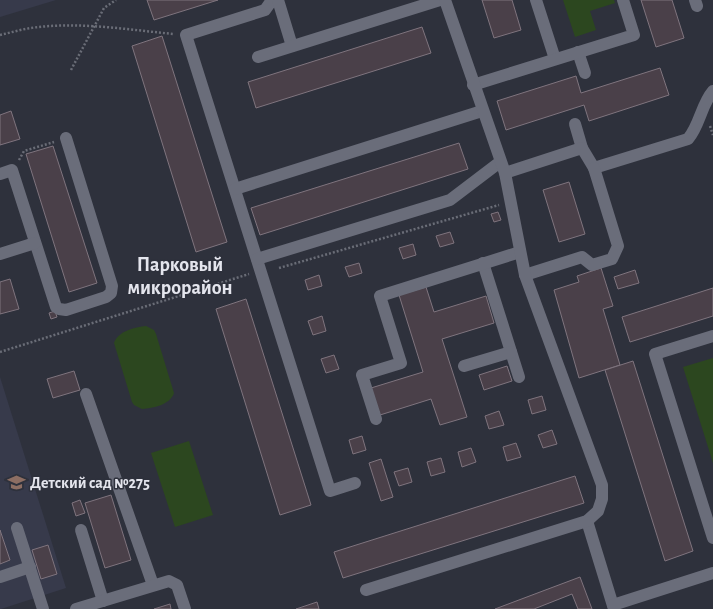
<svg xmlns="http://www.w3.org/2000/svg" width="713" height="609" viewBox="0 0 713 609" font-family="'Alegreya Sans',sans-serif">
<rect width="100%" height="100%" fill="#2e313c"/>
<g fill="#373a4b">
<polygon points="0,0 56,0 0,17"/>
<polygon points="0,377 66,588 1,609 0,609"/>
</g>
<g fill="#2c471f">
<polygon points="563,0 614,0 615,3 590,11 596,30 575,37"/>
<path d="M146 326 154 330 156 334 174 393C170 405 153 408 142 409L134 405 132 402 114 343C118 331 135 327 146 326Z"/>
<polygon points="713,358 713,463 683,367"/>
<polygon points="189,441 213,515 175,527 151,453"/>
</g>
<g fill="#4a4049" stroke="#7f747e">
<polygon points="147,0 218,0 154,20"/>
<polygon points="482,0 512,0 521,30 494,38"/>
<polygon points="641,0 672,0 684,38 656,47"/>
<polygon points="422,27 431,53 256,108 248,82"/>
<polygon points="162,36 227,242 196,252 132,46"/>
<polygon points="660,68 669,95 589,121 584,105 506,130 497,101 576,76 581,93"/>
<polygon points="11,111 20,139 0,145 0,115"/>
<polygon points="459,143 468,169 260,235 251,208"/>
<polygon points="53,146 97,283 69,292 26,154"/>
<polygon points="569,182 585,234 559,242 543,190"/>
<polygon points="498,212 501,220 494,222 491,214"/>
<polygon points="450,232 454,243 440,247 436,236"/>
<polygon points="413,244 416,255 403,259 399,248"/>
<polygon points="359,263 362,273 349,277 345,267"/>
<polygon points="601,268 613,306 603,309 620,365 579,378 554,290 579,282 577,276"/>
<polygon points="635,270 639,283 618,289 614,277"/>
<polygon points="319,275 322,286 308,290 305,280"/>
<polygon points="10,279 19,309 0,314 0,282"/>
<polygon points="426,287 434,312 486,296 494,323 442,339 467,417 440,425 431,399 380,415 371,388 423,372 399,295"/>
<polygon points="713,288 713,316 630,342 622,317"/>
<polygon points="246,299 311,505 280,515 216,309"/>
<polygon points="55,311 57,317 51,319 49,313"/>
<polygon points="322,316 326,331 313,335 308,321"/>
<polygon points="334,355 339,369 326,373 321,359"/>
<polygon points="633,361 693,551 665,561 605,370"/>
<polygon points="507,366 512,381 484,390 479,375"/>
<polygon points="74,371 80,390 53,398 47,379"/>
<polygon points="542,396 546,410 532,414 528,400"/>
<polygon points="499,411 504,425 489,429 485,416"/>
<polygon points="552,430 557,444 543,448 538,435"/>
<polygon points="362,436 366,450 353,454 349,440"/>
<polygon points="516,443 521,457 507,461 503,447"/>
<polygon points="471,448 476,462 462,467 458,452"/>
<polygon points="441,458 445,472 431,476 427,462"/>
<polygon points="381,459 393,497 381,501 369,463"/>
<polygon points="408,468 412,482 399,486 394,472"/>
<polygon points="575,476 584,503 343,578 334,552"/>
<polygon points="111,495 131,560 105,568 85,503"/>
<polygon points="80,500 85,513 76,516 72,503"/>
<polygon points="0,530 10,560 0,564"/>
<polygon points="48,545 57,574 41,579 32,550"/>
<polygon points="580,577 592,609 578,609 572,594 534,609 495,609"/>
<polygon points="317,602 319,609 296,609"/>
<polygon points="170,604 171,609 154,609"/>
</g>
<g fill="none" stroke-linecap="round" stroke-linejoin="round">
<g stroke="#6a6d77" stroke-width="2.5" stroke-dasharray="2 2" stroke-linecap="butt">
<path d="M0 35C13 32 26 28 39 27 84 22 130 30 174 34"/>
<polyline points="71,70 104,8 116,0"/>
<polyline points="710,126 713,135"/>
<polyline points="19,160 24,151 54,142"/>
<polyline points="279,268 499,205"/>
<polyline points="0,352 249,274"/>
</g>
<g stroke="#6a6d7a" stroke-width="12">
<polyline points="272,0 265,10 186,35 330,491 355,483"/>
<polyline points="278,0 292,46"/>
<polyline points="536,0 555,59"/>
<polyline points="695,0 697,6"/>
<polyline points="578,52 585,73"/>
<polyline points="258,57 440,0"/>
<polyline points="473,85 634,35 623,0"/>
<polyline points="575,124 582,148"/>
<path d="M505 173 582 148 594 168 688 139C700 125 701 105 713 91"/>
<polyline points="0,174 12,170 56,307 59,309 66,310 106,297 111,293 112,286 66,138"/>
<polyline points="235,189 482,111"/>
<polyline points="0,254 35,243"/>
<polyline points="257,259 450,200 500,162"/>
<polyline points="483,263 519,377"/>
<polyline points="525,275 582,257 592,265 612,259 618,246 594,168"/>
<polyline points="713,336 655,354 713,538"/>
<polyline points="464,366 511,352"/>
<polyline points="86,394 153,585"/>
<polyline points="376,419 362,375 401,363 380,296 520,252"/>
<polyline points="587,521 614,609"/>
<polyline points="17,528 43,609"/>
<polyline points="81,530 103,601"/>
<polyline points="0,577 30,567"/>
<polyline points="366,590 587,521 598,511 602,499 602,485 525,275 505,173 445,0"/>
<polyline points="613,605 713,573"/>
<polyline points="76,609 169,581 177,585 185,609"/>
</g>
</g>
<defs>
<symbol id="school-bare" viewBox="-9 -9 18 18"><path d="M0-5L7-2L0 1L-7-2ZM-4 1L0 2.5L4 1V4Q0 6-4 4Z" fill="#8d6e63" stroke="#2e313c" stroke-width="2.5" paint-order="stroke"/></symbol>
</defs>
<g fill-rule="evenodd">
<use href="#school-bare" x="4" y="470" width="25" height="25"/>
</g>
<g text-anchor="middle" stroke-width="3" stroke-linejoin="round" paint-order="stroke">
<g font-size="16" font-weight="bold" fill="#e4e5ed" stroke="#2e313c" text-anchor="start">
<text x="30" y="488">Детский сад №275</text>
</g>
<g font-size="20" font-weight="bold" fill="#e4e5ed" stroke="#2e313c">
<text x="180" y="271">Парковый<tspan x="180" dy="23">микрорайон</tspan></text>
</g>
</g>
</svg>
